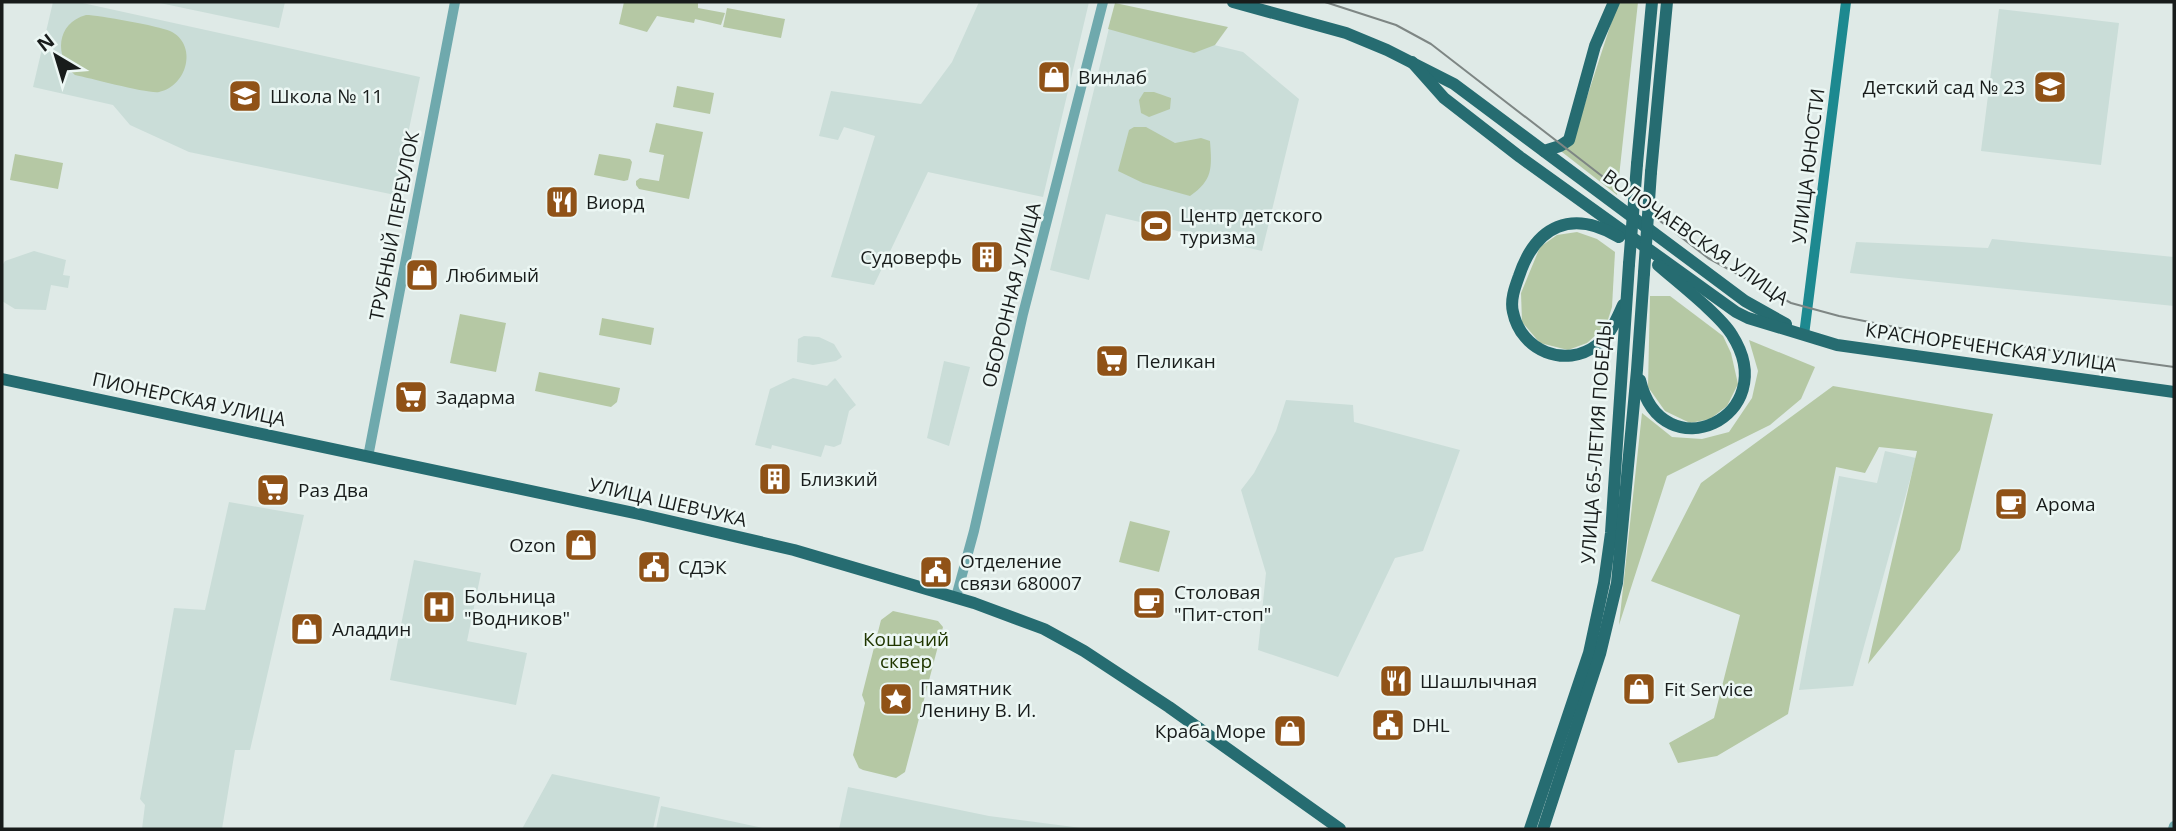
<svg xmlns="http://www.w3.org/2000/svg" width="2176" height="831" viewBox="0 0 2176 831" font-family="'Open Sans',sans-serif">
<rect width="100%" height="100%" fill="#dfeae7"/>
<g fill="#caddd8">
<polygon points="53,2 78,2 420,77 395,195 189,152 130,125 113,105 33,87"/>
<polygon points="155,2 285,2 279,28"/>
<polygon points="979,2 1089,2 1043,197 928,172 874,285 831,277 875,136 844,127 838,140 819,136 831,91 921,104 952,62"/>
<polygon points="1999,9 2119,23 2101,165 1981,151"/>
<polygon points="1111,20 1243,52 1299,99 1262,251 1106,214 1089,280 1050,270"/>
<polygon points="1992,239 2174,257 2174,306 1850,273 1856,242 1988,248"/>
<polygon points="34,251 66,260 63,275 70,276 68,288 51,285 46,310 15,309 2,301 2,266 5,261"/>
<polygon points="804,336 819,337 834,344 842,357 836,361 813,365 797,362 798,339"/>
<polygon points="944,361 970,367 949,446 927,438"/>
<polygon points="793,378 827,386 835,378 856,405 849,411 841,444 834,447 825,445 821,457 772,445 771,449 755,445 770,389"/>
<polygon points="1286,400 1353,405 1354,422 1460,450 1423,551 1395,558 1338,677 1258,650 1266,573 1241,490 1254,473 1276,431"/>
<polygon points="1885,451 1916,458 1853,686 1799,690 1839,476 1877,483"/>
<polygon points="229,502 304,515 250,750 235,750 222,829 142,829 145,805 140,799 174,608 205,610"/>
<polygon points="414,560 481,573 467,641 527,653 516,705 390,680"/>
<polygon points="552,774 660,797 653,829 522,829"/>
<polygon points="848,787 989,816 1089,829 839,829"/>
<polygon points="661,806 767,829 656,829"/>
</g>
<g fill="#b5c8a4">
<polygon points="624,2 698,2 698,8 725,13 721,25 695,19 694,23 657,16 647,32 619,24"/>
<polygon points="1618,2 1638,2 1617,195 1562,152 1573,140"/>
<polygon points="1115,3 1228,27 1215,45 1194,53 1108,29"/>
<polygon points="727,8 785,19 781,38 723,27"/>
<path d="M86 15C98 15 159 26 170 31 198 44 188 86 159 92 148 94 90 78 75 75 54 57 56 23 86 15Z"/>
<polygon points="677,86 714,93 710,114 673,107"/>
<polygon points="1144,92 1154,92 1171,98 1170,109 1149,117 1141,113 1139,100"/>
<polygon points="656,123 703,132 689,199 639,189 636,185 636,181 640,178 659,181 664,155 649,152"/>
<path d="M1134 127H1146L1175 143 1201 138 1210 141C1212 168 1213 180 1190 196L1143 183 1118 171 1129 130Z"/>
<polygon points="15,154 63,163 58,189 10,180"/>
<polygon points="599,154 630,159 632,162 628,180 624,181 594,175"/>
<polygon points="1577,232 1597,239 1615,252 1612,307 1606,326 1587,343 1568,350 1540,343 1522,322 1521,293 1540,247 1557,235"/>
<polygon points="1650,296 1670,296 1723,336 1731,353 1738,384 1727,406 1710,419 1690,423 1665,411 1648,387"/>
<polygon points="460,314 506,323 496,372 450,363"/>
<polygon points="602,318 654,328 651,345 599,335"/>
<polygon points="1749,340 1815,367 1801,399 1770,425 1667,476 1619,625 1642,413 1672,437 1702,439 1729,432 1752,398 1758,371"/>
<polygon points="539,372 620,388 617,402 611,407 535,391"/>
<polygon points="1833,386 1993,414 1960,550 1868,664 1917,451 1879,447 1865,473 1836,467 1788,714 1717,756 1678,763 1669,743 1714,718 1740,615 1651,581 1701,483"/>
<polygon points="1130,521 1170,531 1159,572 1119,562"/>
<polygon points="893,611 938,621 943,627 905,772 896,778 863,770 859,768 853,755 865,703 862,695 881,620"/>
</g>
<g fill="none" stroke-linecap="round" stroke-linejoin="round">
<g stroke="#6fa9ad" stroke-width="10">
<polyline points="368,457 455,2"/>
<polyline points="956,597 974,531 1023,314 1103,2"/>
<polyline points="2173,829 2174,826"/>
</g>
<polyline stroke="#1d8990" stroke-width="10" points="1804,335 1846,2"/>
<g stroke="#266c71" stroke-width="12">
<polyline points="1233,2 1346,33 1387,50 1454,84 1745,301 1786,324"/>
<polyline points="1412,62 1444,98 1520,157 1736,312 1748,318 1837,345 2174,392"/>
<polyline points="1544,151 1560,146 1569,140 1595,46 1614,2"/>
<polyline points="1637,164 1652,2"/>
<polyline points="1651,172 1667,2"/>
<path d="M1619 237C1572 209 1536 225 1519 276 1515 287 1510 300 1513 312 1521 351 1565 369 1597 345 1610 336 1616 320 1623 305"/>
<polyline points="2,379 639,514 794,550 974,603 1044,629 1084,651 1169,707 1340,829"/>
<path d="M1640 380C1662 473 1784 417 1732 335 1720 315 1676 281 1658 265"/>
<polyline points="1530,829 1589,653 1604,583 1611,533 1629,264"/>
<polyline points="1543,829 1600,654 1617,583 1637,370 1644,273"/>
</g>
<polyline stroke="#7e8684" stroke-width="2" points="1325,2 1396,25 1431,44 1708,258 1791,303 1839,316 1925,333 2174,367"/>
<g stroke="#266c71" stroke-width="12">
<polyline points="1629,264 1637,164"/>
<polyline points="1644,273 1651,172"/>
</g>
</g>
<defs>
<symbol id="shop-square" viewBox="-11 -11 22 22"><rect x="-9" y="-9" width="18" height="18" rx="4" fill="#905217" stroke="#ecf7f4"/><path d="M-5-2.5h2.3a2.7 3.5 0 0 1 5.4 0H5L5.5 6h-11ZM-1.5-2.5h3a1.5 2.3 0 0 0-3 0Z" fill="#fff"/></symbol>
<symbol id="school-square" viewBox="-11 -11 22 22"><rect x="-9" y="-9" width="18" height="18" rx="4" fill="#905217" stroke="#ecf7f4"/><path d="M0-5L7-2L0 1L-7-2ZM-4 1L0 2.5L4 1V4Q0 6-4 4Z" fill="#fff"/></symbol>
<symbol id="restaurant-square" viewBox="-11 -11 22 22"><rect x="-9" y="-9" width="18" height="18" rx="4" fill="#905217" stroke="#ecf7f4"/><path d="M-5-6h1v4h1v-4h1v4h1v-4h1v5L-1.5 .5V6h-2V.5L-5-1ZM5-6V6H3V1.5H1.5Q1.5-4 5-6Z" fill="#fff"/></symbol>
<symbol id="stadium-square" viewBox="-11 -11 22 22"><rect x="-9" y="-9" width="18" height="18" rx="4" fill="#905217" stroke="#ecf7f4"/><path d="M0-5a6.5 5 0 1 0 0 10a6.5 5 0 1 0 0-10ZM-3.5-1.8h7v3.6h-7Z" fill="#fff"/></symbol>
<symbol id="building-square" viewBox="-11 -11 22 22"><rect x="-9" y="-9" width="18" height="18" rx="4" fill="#905217" stroke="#ecf7f4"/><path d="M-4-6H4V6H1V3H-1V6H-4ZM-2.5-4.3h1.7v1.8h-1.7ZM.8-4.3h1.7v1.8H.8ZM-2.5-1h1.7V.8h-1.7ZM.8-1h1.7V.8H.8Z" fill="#fff"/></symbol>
<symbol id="supermarket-square" viewBox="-11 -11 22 22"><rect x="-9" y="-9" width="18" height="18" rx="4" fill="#905217" stroke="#ecf7f4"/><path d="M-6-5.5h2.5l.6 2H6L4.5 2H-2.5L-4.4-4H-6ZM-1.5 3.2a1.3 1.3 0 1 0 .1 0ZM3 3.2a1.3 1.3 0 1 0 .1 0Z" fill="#fff"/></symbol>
<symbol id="cafe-square" viewBox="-11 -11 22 22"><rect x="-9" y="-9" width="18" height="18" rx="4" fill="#905217" stroke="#ecf7f4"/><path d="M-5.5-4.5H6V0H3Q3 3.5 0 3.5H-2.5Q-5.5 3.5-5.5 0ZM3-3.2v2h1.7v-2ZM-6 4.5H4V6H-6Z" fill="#fff"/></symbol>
<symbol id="civic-square" viewBox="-11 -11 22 22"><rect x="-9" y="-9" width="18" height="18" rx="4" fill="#905217" stroke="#ecf7f4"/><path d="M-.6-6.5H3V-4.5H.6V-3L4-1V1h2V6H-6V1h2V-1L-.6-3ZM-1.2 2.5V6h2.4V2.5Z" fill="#fff"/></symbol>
<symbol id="hospital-square" viewBox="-11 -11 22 22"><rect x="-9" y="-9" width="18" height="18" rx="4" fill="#905217" stroke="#ecf7f4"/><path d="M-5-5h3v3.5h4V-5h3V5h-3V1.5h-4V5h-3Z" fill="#fff"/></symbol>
<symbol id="sight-square" viewBox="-11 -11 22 22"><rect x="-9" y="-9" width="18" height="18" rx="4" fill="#905217" stroke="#ecf7f4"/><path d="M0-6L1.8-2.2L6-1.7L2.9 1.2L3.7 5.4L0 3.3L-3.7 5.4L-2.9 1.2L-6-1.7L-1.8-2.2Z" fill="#fff"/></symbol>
</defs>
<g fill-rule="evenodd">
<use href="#shop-square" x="1035" y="58" width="38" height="38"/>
<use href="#school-square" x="2031" y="68" width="38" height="38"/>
<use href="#school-square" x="226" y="77" width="38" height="38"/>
<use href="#restaurant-square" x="543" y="183" width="38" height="38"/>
<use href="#stadium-square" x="1137" y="207" width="38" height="38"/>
<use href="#building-square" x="968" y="238" width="38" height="38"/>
<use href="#shop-square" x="403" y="256" width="38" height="38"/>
<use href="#supermarket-square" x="1093" y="342" width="38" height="38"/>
<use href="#supermarket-square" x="392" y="378" width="38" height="38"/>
<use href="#building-square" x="756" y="460" width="38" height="38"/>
<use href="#supermarket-square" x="254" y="471" width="38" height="38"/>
<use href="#cafe-square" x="1992" y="485" width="38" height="38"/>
<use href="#shop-square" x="562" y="526" width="38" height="38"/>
<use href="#civic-square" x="635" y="548" width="38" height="38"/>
<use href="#civic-square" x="917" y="553" width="38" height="38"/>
<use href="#cafe-square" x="1130" y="584" width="38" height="38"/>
<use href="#hospital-square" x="420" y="588" width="38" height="38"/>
<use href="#shop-square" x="288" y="610" width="38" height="38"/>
<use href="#restaurant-square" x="1377" y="662" width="38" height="38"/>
<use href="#shop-square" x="1620" y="670" width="38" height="38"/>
<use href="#sight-square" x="877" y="680" width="38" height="38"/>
<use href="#civic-square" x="1369" y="706" width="38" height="38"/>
<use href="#shop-square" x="1271" y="712" width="38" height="38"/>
</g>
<g text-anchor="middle" stroke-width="5" stroke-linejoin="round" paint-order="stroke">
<g font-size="19" fill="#181c1b" stroke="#ecf7f4" text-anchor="start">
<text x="1078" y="84">Винлаб</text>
<text x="2025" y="94" text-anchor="end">Детский сад № 23</text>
<text x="270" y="103">Школа № 11</text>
<text x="586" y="209">Виорд</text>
<text x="1180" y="222">Центр детского<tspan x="1180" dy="22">туризма</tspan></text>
<text x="962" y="264" text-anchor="end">Судоверфь</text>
<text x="446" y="282">Любимый</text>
<text x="1136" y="368">Пеликан</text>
<text x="436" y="404">Задарма</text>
<text x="800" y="486">Близкий</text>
<text x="298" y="497">Раз Два</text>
<text x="2036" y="511">Арома</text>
<text x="556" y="552" text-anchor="end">Ozon</text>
<text x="960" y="568">Отделение<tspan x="960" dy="22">связи 680007</tspan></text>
<text x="678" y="574">СДЭК</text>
<text x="1174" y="599">Столовая<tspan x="1174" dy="22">"Пит-стоп"</tspan></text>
<text x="464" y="603">Больница<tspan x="464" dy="22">"Водников"</tspan></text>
<text x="332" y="636">Аладдин</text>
<text x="1420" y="688">Шашлычная</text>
<text x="920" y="695">Памятник<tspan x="920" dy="22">Ленину В. И.</tspan></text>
<text x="1664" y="696">Fit Service</text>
<text x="1412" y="732">DHL</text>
<text x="1266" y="738" text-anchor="end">Краба Море</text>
</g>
<g font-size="19" fill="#181c1b" stroke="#ecf7f4">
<text transform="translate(1808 166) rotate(-83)" y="7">УЛИЦА ЮНОСТИ</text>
<text transform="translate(394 226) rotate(-79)" y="7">ТРУБНЫЙ ПЕРЕУЛОК</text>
<text transform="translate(1696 237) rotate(35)" y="7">ВОЛОЧАЕВСКАЯ УЛИЦА</text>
<text transform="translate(1011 295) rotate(-76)" y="7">ОБОРОННАЯ УЛИЦА</text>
<text transform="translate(1991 347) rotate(8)" y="7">КРАСНОРЕЧЕНСКАЯ УЛИЦА</text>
<text transform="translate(189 399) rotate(12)" y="7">ПИОНЕРСКАЯ УЛИЦА</text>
<text transform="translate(1596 442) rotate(-86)" y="7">УЛИЦА 65-ЛЕТИЯ ПОБЕДЫ</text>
<text transform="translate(668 502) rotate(13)" y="7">УЛИЦА ШЕВЧУКА</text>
</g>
<g font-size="19" fill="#203600" stroke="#ecf7f4">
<text x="906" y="646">Кошачий<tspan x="906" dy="22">сквер</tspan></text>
</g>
</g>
<rect width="2176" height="831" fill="none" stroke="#181c1b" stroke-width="7"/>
<g transform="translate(56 56) rotate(322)" stroke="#ecf7f4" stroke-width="5" paint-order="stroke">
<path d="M0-5L12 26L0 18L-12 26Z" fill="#181c1b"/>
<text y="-10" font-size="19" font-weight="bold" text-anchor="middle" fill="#181c1b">N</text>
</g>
</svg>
